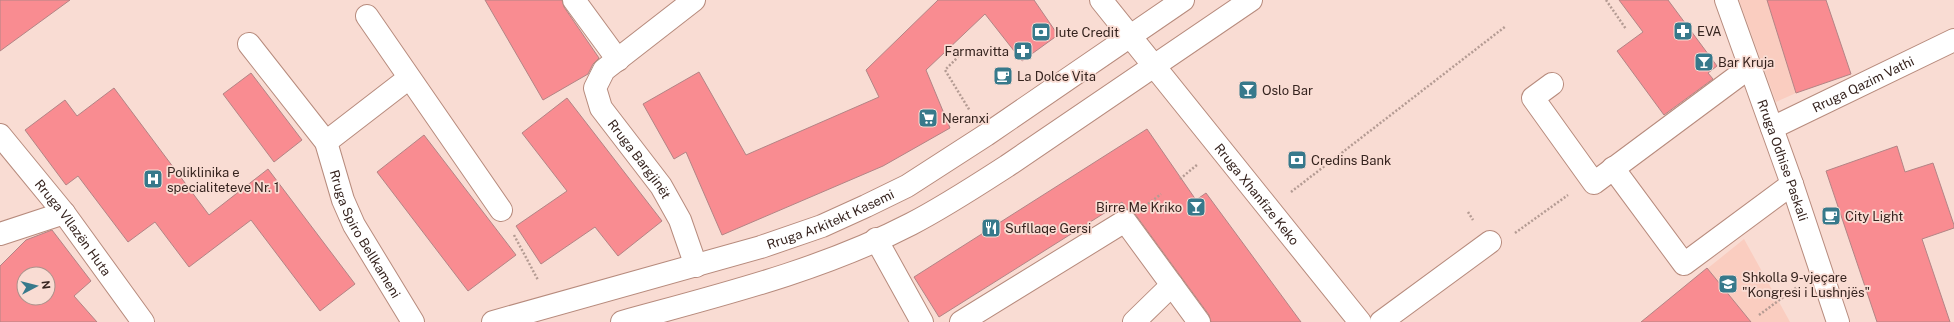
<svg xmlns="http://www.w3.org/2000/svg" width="1954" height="322" viewBox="0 0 1954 322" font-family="'Public Sans',sans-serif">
<rect width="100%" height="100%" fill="#f9dcd3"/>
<g fill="#facdc0">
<polygon points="1739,0 1767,0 1796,93 1776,102"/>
<polygon points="1744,239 1790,322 1641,322"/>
</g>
<g fill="#f98c91" stroke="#b38485" fill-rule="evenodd">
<polygon points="0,0 70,0 0,51"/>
<polygon points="485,0 562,0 564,7 599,58 593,64 588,74 543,100"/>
<polygon points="938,0 1034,0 1058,35 1022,61 985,14 926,70 950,128 883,166 722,235 686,152 674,159 643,104 699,72 746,155 879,97 866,70"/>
<polygon points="1619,0 1668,0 1717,66 1708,73 1713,79 1664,115 1617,51 1643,32"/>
<polygon points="1767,0 1826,0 1851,74 1796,93"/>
<polygon points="251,73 302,140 274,162 223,94"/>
<polygon points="114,88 209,215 268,169 355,284 320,311 251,220 189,267 155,222 128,242 78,176 66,185 25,130 65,100 77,116"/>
<polygon points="567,98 662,221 618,256 595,227 541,264 516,226 567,191 522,133"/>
<polygon points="1147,129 1196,200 1206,193 1301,322 1211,322 1209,315 1135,214 1127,209 1122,202 939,317 914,277"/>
<polygon points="424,135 516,255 468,291 377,172"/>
<polygon points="1897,146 1905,172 1933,163 1954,225 1954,228 1922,239 1950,322 1877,322 1826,171"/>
<path d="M52 230 91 281 74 296 97 322H0V266L26 240ZM24 274H48V298H24Z"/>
<polygon points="1707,268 1751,322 1641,322"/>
</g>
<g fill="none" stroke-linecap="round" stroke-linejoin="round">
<defs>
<g id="minor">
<polyline points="574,0 618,60"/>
<path id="s1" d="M694 0 604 70 595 88 601 108 661 186 680 220 696 266"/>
<path id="s2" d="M1726 0 1792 184 1838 322"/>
<polyline points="367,16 501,210"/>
<path id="s3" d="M249 44 326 142 343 200 354 225 413 322"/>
<polyline points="1552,84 1533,98 1594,183 1750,67"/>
<path id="s4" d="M1772 128 1954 40"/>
<path id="s5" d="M0 135 64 213 143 322"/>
<polyline points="326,142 409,78"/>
<polyline points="1613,168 1684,264 1792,184"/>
<polyline points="0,234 64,213"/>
<polyline points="876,239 922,322"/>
<polyline points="961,322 1125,221 1199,322"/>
<polyline points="1134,322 1172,285"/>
<polyline points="1381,322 1490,242"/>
</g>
<g id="major">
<path id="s6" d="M1101 0 1360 322"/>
<path id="s7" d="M493 322 761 247 822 226 866 206 907 186 986 135 1183 0"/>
<path d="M622 322C720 295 820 271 911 224 944 207 976 186 1007 166L1251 0"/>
</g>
</defs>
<use href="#minor" stroke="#b78b7d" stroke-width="24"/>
<use href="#major" stroke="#b78b7d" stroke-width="24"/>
<g stroke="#b49b93" stroke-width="2.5" stroke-dasharray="2 2" stroke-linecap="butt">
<polyline points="1606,0 1626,29"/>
<polyline points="959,56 945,70 970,111"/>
<polyline points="1180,179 1198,164"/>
<polyline points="1291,192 1506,26"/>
<polyline points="1148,204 1161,194"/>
<polyline points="1468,212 1473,220"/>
<polyline points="1515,233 1568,195"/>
<polyline points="514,235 538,280"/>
<polyline points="1759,315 1797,287"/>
</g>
<use href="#minor" stroke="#fff" stroke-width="22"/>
<use href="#major" stroke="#fff" stroke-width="22"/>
</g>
<defs>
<symbol id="pharmacy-square" viewBox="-11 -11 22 22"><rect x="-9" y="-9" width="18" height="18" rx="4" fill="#37798b" stroke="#f9dcd3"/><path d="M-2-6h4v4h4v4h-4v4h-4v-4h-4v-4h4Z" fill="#fff"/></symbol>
<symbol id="bank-square" viewBox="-11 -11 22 22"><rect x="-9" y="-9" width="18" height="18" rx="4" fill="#37798b" stroke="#f9dcd3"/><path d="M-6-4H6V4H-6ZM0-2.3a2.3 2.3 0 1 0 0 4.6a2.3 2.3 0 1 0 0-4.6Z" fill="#fff"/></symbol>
<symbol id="bar-square" viewBox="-11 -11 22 22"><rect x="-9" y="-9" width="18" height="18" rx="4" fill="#37798b" stroke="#f9dcd3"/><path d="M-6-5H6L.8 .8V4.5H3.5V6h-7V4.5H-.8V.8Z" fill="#fff"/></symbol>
<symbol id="cafe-square" viewBox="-11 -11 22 22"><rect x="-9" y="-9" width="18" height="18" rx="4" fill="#37798b" stroke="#f9dcd3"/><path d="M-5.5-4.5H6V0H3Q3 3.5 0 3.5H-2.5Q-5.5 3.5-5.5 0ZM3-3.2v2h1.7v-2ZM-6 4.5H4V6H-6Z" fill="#fff"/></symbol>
<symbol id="supermarket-square" viewBox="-11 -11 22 22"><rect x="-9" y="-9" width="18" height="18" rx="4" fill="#37798b" stroke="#f9dcd3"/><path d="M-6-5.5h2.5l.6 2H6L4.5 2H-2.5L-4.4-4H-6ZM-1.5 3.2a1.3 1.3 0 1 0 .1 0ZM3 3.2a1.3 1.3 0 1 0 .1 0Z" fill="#fff"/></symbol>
<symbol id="hospital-square" viewBox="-11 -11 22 22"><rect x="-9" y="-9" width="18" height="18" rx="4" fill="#37798b" stroke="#f9dcd3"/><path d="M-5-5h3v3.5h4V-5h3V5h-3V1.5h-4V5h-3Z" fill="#fff"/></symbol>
<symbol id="restaurant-square" viewBox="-11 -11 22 22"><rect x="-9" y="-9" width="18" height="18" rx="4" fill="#37798b" stroke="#f9dcd3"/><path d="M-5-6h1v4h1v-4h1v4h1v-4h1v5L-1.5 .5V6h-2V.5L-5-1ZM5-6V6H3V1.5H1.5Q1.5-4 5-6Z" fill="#fff"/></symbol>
<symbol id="school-square" viewBox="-11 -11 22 22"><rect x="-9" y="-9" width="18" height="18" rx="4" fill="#37798b" stroke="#f9dcd3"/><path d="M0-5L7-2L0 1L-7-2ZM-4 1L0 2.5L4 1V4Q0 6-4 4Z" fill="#fff"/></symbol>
</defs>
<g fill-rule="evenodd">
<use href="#pharmacy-square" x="1672" y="20" width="22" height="22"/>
<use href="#bank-square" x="1030" y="21" width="22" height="22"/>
<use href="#pharmacy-square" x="1012" y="40" width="22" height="22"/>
<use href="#bar-square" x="1693" y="51" width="22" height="22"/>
<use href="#cafe-square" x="992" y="65" width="22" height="22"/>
<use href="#bar-square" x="1237" y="79" width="22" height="22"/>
<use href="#supermarket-square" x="917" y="107" width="22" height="22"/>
<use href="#bank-square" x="1286" y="149" width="22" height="22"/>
<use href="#hospital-square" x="142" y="168" width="22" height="22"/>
<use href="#bar-square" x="1185" y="196" width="22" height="22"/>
<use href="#cafe-square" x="1820" y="205" width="22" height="22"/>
<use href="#restaurant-square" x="980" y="217" width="22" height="22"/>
<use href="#school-square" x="1717" y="273" width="22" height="22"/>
</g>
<g text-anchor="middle" stroke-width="3.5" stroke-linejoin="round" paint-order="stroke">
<g font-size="13" fill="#36241f" stroke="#f9dcd3" text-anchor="start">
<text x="1697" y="36">EVA</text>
<text x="1055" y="37">Iute Credit</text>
<text x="1009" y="56" text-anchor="end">Farmavitta</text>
<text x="1718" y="67">Bar Kruja</text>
<text x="1017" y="81">La Dolce Vita</text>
<text x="1262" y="95">Oslo Bar</text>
<text x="942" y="123">Neranxi</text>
<text x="1311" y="165">Credins Bank</text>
<text x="167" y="177">Poliklinika e<tspan x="167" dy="15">specialiteteve Nr. 1</tspan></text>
<text x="1182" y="212" text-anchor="end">Birre Me Kriko</text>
<text x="1845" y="221">City Light</text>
<text x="1005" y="233">Sufllaqe Gersi</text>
<text x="1742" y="282">Shkolla 9-vjeçare<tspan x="1742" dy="15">"Kongresi i Lushnjës"</tspan></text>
</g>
<g font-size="13" fill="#36241f" stroke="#f9dcd3">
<text dy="5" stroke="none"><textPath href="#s4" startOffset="101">Rruga Qazim Vathi</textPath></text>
<text dy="5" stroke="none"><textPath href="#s1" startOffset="219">Rruga Bargjinët</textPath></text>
<text dy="5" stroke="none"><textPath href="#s2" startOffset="170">Rruga Odhise Paskali</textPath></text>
<text dy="5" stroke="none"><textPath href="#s6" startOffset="249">Rruga Xhanfize Keko</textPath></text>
<text dy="5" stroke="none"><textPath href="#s7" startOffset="353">Rruga Arkitekt Kasemi</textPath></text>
<text dy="5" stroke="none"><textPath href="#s5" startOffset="118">Rruga Vllazën Huta</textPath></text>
<text dy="5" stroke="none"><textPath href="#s3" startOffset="225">Rruga Spiro Bellkameni</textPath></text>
</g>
</g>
<g transform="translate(36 286) rotate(83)"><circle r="19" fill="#f9dcd3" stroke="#ab928b"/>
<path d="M0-3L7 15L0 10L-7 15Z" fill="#37798b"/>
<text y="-6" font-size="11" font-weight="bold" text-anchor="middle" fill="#36241f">N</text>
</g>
</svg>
